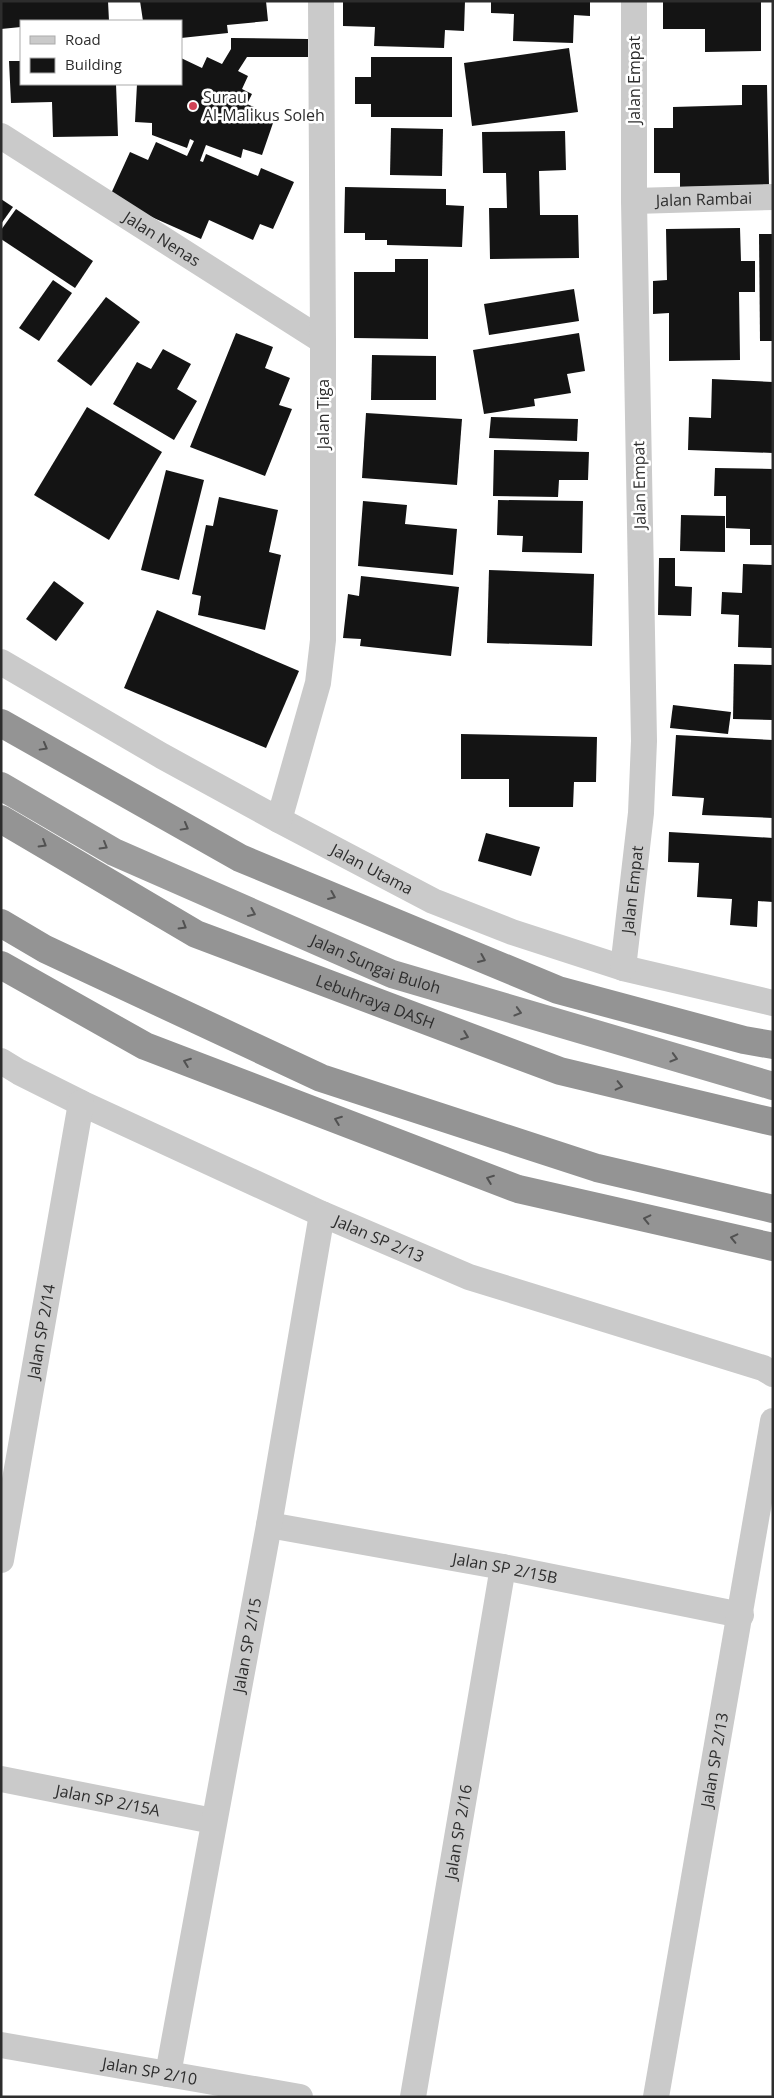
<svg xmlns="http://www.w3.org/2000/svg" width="774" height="2098" viewBox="0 0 774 2098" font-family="'Open Sans',sans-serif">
<rect width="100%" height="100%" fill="#fff"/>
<g fill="#141414">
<polygon points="1,1 108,1 109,21 21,21 21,27 1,29"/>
<polygon points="140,1 266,1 268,21 227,25 228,33 181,38 181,21 143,21"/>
<polygon points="343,1 465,1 464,31 445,30 444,48 374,46 375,27 343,26"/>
<polygon points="491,1 590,1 590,16 574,15 573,43 513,41 514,14 491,13"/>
<polygon points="663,1 761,1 761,51 705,52 705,29 663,29"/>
<polygon points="231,38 308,39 308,57 247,57 238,71 248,76 242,89 252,94 247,104 256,108 249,115 273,123 262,155 243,149 241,158 206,145 200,161 203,162 206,154 258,176 261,168 294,182 273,229 260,224 253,240 209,220 201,239 109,198 130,152 148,160 156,142 187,156 194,141 190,139 187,148 152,135 152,123 135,122 137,84 181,84 181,58 202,68 207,57 222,64 231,49"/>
<polygon points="569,48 578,112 472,126 464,63"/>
<polygon points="371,57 452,57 452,117 371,117 371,104 355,104 355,77 371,77"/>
<polygon points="9,61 21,61 21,84 116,84 118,136 53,137 52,102 11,103"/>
<polygon points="742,85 767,85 769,186 680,187 680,173 654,173 654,128 673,128 673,107 742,105"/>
<polygon points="391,128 443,129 442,176 390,175"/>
<polygon points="565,131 566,170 539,171 540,215 578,215 579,258 490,259 489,208 507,208 506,173 483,173 482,132"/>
<polygon points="345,187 446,189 446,205 464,206 462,247 387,245 387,240 365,240 365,233 344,233"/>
<polygon points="1,199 13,207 1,224"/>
<polygon points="16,209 93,261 75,288 1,239 1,230"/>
<polygon points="740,228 741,261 755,261 755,292 739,292 740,360 669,361 669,313 653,314 653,281 667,280 666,229"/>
<polygon points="759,234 773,234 773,341 760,341"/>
<polygon points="395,259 428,259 428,339 354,338 354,272 395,272"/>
<polygon points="53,280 72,293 39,341 19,328"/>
<polygon points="574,289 579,321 489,335 484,304"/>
<polygon points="106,297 140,322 91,386 57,361"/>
<polygon points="236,333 273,347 265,368 290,378 279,405 292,409 265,476 190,447"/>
<polygon points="579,333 585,371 567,374 571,393 534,399 535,406 484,414 473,350"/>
<polygon points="163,349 191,364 177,389 197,401 174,440 113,404 137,362 151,369"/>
<polygon points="372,355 436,356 436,400 371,400"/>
<polygon points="712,379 773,382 773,453 688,450 689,417 711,418"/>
<polygon points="87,407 162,452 109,540 34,495"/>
<polygon points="366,413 462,419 457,485 362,478"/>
<polygon points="491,417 578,419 577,441 489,438"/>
<polygon points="494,450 589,452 588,480 559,480 558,497 493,496"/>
<polygon points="715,468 773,469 773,545 750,545 750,529 726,528 726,496 714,496"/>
<polygon points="166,470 204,480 179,580 141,570"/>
<polygon points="219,497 278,510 269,552 281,555 265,630 198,615 201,596 192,594 206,525 213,526"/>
<polygon points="498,500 583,501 582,553 522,552 523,536 497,535"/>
<polygon points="363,501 407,505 405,524 457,529 453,575 358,566"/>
<polygon points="681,515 725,516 725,552 680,551"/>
<polygon points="659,558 675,558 675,586 692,587 691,616 658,615"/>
<polygon points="743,564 773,565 773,648 738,647 739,615 721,614 722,592 742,593"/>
<polygon points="489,570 594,574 592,646 487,643"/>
<polygon points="361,576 459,587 451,656 360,646 361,639 343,638 348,594 359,596"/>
<polygon points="54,581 84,603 56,641 26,619"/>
<polygon points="157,610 299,671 266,748 124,688"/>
<polygon points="734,664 773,665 773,720 733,719"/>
<polygon points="673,705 731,712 728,734 670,728"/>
<polygon points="461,734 597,737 596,782 574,782 573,807 509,807 509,779 461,779"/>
<polygon points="676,735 773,740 773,818 702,815 704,798 672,796"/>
<polygon points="669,832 773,838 773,902 758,901 757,927 730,925 732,899 697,897 699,863 668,862"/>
<polygon points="486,833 540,847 531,876 478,861"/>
</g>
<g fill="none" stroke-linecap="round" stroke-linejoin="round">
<g stroke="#cacaca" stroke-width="26">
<path id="s1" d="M1 136 323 341"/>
<path id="s2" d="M634 201 773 197"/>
<path id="s3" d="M1 662 162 756 279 820 433 901 512 932 623 968 773 1003"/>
<polyline points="279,820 318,683 323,640 323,341 321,1"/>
<path id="s4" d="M623 968 641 813 644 741 634 201V1"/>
<path id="s5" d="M1 1061 19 1072 81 1103 322 1214 469 1277 763 1368 773 1374"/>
<path id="s6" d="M269 1525 503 1567 741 1615"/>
<path id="s7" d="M1 1560 81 1103"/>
<path id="s8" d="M1 1779 213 1821"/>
<path id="s9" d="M1 2045 300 2097"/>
<path id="s10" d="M168 2074 269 1525 322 1214"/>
<path id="s11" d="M413 2097 503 1567"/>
<path id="s12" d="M656 2097 773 1421"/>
</g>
<path stroke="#9c9c9c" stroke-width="28" id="s13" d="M1 786 114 852 392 974 773 1086"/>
<g stroke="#949494" stroke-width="28">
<polyline points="1,723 240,858 558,990 744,1040 773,1045"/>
<path id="s14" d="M1 819 196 934 560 1071 773 1122"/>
<polyline points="1,965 145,1046 518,1189 773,1247"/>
</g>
<polyline stroke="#949494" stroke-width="28" points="1,923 45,949 321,1078 597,1168 773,1209"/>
</g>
<defs><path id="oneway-chevron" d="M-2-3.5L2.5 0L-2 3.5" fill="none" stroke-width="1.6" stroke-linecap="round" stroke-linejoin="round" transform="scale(1.25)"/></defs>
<g stroke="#515151">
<use href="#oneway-chevron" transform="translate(44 747) rotate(29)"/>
<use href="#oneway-chevron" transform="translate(185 827) rotate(29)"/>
<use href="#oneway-chevron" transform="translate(43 844) rotate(31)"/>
<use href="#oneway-chevron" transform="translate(332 896) rotate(23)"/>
<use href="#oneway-chevron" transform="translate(183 926) rotate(31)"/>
<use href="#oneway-chevron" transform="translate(482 959) rotate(23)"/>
<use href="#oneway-chevron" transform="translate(465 1036) rotate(21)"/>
<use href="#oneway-chevron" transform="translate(187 1062) rotate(-159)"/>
<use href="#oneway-chevron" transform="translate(619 1086) rotate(13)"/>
<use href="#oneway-chevron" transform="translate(338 1120) rotate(-159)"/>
<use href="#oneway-chevron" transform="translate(490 1179) rotate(-159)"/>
<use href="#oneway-chevron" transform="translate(647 1219) rotate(-167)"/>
<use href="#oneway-chevron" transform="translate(734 1238) rotate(-167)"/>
</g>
<g stroke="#545454">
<use href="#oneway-chevron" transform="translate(104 846) rotate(30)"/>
<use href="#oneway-chevron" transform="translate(252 913) rotate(24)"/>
<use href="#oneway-chevron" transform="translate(518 1012) rotate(16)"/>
<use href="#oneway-chevron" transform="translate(674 1058) rotate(16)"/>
</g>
<circle fill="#d14255" stroke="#fff" stroke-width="2" cx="193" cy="106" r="5"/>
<g text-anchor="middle" stroke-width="5" stroke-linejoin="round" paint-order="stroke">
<g font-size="16" fill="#2d2d2d" stroke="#fff">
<text transform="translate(634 80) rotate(-90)" y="6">Jalan Empat</text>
<text dy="6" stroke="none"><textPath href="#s2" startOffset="70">Jalan Rambai</textPath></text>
<text dy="6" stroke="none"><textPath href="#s1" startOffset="191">Jalan Nenas</textPath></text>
<text transform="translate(323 414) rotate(-90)" y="6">Jalan Tiga</text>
<text transform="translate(639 485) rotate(-91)" y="6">Jalan Empat</text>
<text dy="6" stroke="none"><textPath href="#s3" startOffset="425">Jalan Utama</textPath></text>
<text dy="6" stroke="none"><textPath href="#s4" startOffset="79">Jalan Empat</textPath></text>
<text dy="6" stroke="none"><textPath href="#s13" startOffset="416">Jalan Sungai Buloh</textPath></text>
<text dy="6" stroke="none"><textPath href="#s14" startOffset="418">Lebuhraya DASH</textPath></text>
<text dy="6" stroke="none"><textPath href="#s5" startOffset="418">Jalan SP 2/13</textPath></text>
<text dy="6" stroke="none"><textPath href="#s7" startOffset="232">Jalan SP 2/14</textPath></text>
<text dy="6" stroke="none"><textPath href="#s6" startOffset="240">Jalan SP 2/15B</textPath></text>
<text dy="6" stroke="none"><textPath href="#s10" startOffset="436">Jalan SP 2/15</textPath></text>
<text dy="6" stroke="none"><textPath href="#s12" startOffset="342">Jalan SP 2/13</textPath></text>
<text dy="6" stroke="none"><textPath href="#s8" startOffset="109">Jalan SP 2/15A</textPath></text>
<text dy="6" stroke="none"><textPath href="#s11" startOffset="269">Jalan SP 2/16</textPath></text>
<text dy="6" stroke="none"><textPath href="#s9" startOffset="151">Jalan SP 2/10</textPath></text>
</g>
<g font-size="16" fill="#2d2d2d" stroke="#fff" text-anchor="start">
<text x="203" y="103">Surau<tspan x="203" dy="18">Al-Malikus Soleh</tspan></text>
</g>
</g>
<rect width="774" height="2098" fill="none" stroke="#2d2d2d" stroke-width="5"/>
<rect x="20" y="20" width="162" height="65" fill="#ffffff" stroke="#ababab"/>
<rect x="30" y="36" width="25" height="8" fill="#cacaca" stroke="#ababab"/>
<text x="65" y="45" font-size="15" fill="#2d2d2d">Road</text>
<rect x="30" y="58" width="25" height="15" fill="#141414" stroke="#ababab"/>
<text x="65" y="70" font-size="15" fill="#2d2d2d">Building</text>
</svg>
